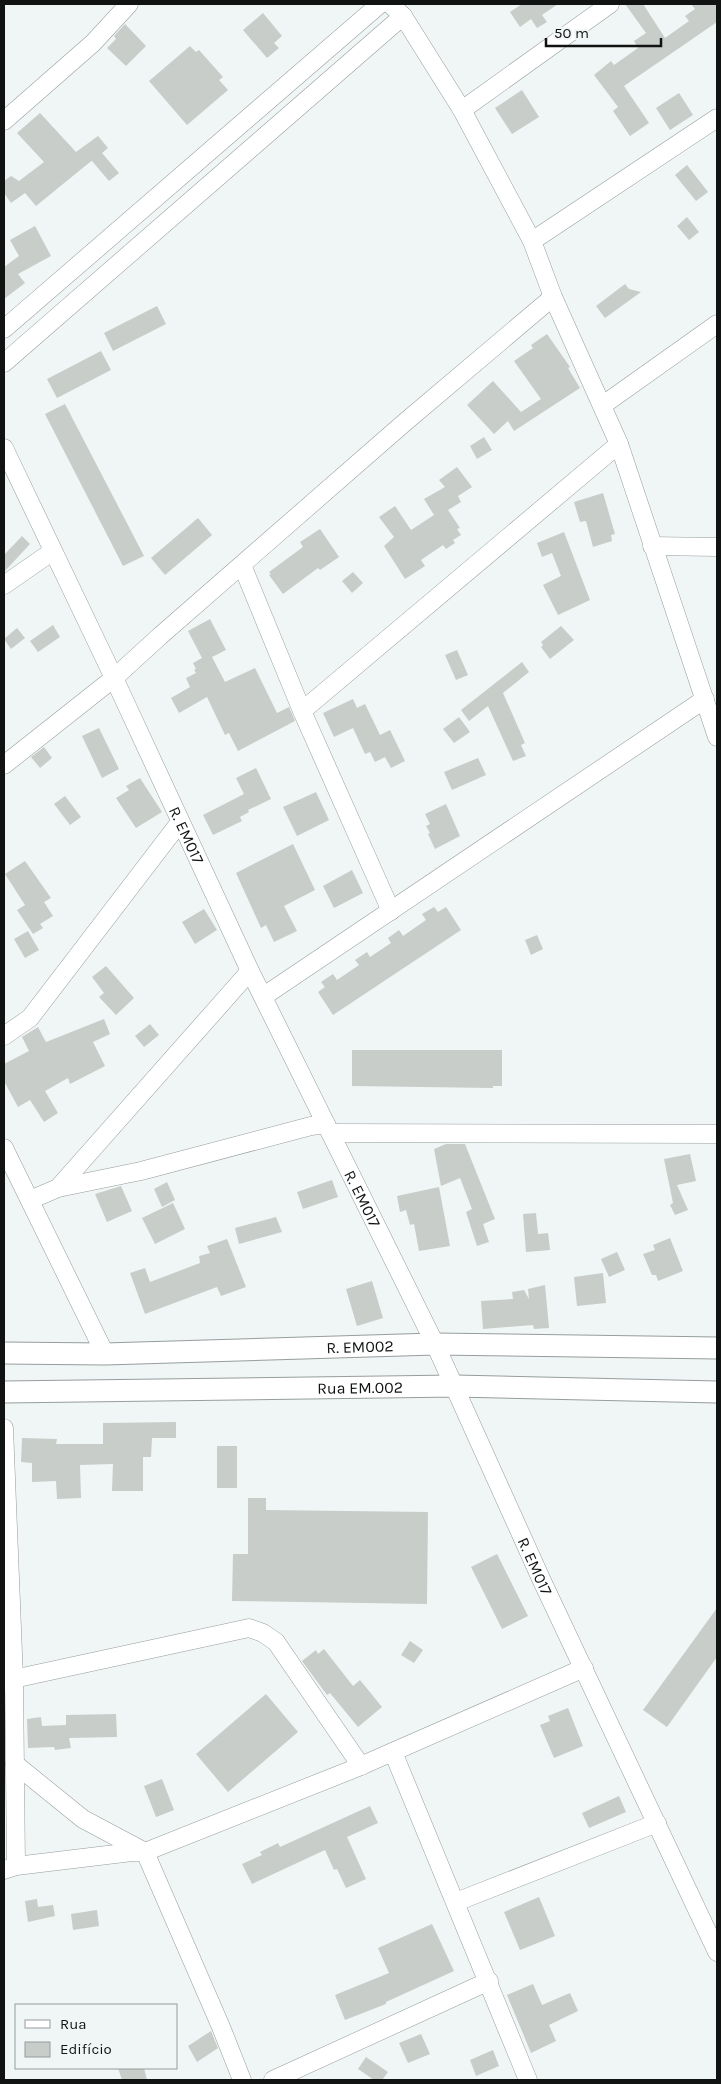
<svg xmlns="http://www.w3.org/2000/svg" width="721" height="2084" viewBox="0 0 721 2084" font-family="Karla,sans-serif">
<rect width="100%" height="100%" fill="#eff6f5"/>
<g fill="#c8cdca">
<polygon points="522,4 558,4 542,15 547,22 537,28 531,19 520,27 510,12"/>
<polygon points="625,4 643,4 665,38 689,21 685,16 695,9 691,4 717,4 717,22 624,86 649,123 630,136 613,111 618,107 594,75 611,61 614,65 638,48 634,41 646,33"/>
<polygon points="263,13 282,36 274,43 279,48 267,58 243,30"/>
<polygon points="125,24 146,46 126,66 107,48 116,39 114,36"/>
<polygon points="190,46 196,52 199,50 223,77 219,80 228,90 187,125 149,81"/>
<polygon points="522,90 539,117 512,134 495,108"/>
<polygon points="679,93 693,115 670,130 656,108"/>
<polygon points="40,113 76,152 98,136 108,148 102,153 119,173 109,181 92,161 90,162 36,206 25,193 11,203 4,193 4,181 11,176 19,181 44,162 17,133"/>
<polygon points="687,165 708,192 696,201 675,175"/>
<polygon points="687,217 699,232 689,240 677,226"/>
<polygon points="35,226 51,256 18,274 25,283 4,299 4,267 19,256 10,240"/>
<polygon points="625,284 629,289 641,292 605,318 596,306"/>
<polygon points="157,306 166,324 113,351 104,333"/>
<polygon points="547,334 570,367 568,368 580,388 514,431 508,421 494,434 467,405 493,381 521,412 541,399 514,361 533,348 531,345"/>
<polygon points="101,351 111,370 57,398 47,379"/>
<polygon points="65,404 144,556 123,566 45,414"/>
<polygon points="484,437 492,450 477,459 470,446"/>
<polygon points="457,467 472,487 458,496 461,502 448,510 460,528 457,529 461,535 453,540 455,543 446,549 443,545 421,560 425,566 405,579 384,546 394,537 379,517 395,506 411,530 434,515 424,499 445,487 439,480"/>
<polygon points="603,493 615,534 611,535 612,541 593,547 586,521 580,522 574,502"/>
<polygon points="198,518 212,535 165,575 151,558"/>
<polygon points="320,529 339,557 320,570 318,568 283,594 269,575 271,574 269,572 303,547 300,542"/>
<polygon points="564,532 590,600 558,615 543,585 561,576 552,553 542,557 537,543"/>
<polygon points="22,536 30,544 4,572 4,555"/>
<polygon points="353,572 363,583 352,593 342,581"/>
<polygon points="210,619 226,650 212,657 225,682 255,668 277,713 289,707 295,721 238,751 229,733 225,735 207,697 179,713 171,698 190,687 186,678 196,673 194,670 196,669 193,663 202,658 188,631"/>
<polygon points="53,625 60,637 38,652 30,641"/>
<polygon points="561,626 574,640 550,659 541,647 543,645 541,642"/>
<polygon points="17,628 25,638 11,649 4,639"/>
<polygon points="457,650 468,675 456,680 445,655"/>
<polygon points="522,662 529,672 503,693 525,743 521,745 526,756 513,761 488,706 469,721 461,710"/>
<polygon points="353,699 357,708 365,704 380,735 390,730 405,761 391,768 385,757 375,762 370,752 365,754 353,728 334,737 323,713"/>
<polygon points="459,717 470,732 454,743 443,729"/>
<polygon points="99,728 119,769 102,778 82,736"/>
<polygon points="44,747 52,758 40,768 31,757"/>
<polygon points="478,758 486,775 452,790 444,772"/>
<polygon points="256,768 271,799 248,810 249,812 240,817 242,821 213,835 203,815 244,794 236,778"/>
<polygon points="140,778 162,812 136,828 116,798 129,790 126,786"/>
<polygon points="316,792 329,820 297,836 283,807"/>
<polygon points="65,796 81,817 70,825 54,804"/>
<polygon points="446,804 460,836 435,849 428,834 430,833 426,826 430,824 425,814"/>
<polygon points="293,844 315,890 284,906 297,931 274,942 266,925 261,928 236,873"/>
<polygon points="25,861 51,898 44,902 53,916 40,924 43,928 33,934 17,910 25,905 5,874"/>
<polygon points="352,870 363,893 334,908 323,886"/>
<polygon points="434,907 438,912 446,907 461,930 333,1015 318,992 325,987 321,982 333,974 337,980 359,965 355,960 367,952 370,957 391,943 388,938 399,930 403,936 426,920 422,914"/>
<polygon points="204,909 217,930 195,944 182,922"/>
<polygon points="28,931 39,950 25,958 14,939"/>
<polygon points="537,935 543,949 531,955 525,940"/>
<polygon points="106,966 134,998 116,1015 99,997 104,993 92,977"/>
<polygon points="104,1019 110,1034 93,1042 105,1066 70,1084 68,1078 45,1091 58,1113 44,1122 30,1100 18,1107 4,1081 4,1064 29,1051 22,1037 38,1027 46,1042"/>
<polygon points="150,1024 159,1035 144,1047 135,1036"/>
<polygon points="352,1050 502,1050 502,1086 493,1086 493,1088 352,1086"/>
<polygon points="446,1144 465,1144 495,1219 483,1224 489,1242 477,1246 466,1212 472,1209 460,1178 441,1186 434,1149"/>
<polygon points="690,1154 696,1181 677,1185 688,1210 675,1215 670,1205 673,1203 664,1159"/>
<polygon points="332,1180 338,1197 303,1209 297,1192"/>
<polygon points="167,1182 175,1200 162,1207 154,1189"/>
<polygon points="121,1186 132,1211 107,1222 95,1194"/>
<polygon points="439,1187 450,1246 419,1251 414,1224 410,1225 406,1210 400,1212 397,1196"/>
<polygon points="173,1203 185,1229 155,1244 142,1218"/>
<polygon points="536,1213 538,1234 548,1233 550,1250 526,1252 523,1214"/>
<polygon points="276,1217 282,1232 239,1244 235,1228"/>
<polygon points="670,1238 683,1271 658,1281 656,1275 652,1275 643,1254 655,1250 653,1245"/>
<polygon points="227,1239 246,1287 221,1296 217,1287 145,1314 130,1273 145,1268 150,1282 200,1263 199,1256 210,1253 207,1246"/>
<polygon points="617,1252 625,1270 609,1277 601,1259"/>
<polygon points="603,1273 606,1303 577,1306 574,1277"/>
<polygon points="372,1281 383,1318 357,1326 346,1289"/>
<polygon points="545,1285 549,1328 534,1329 533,1325 483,1329 481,1301 513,1299 512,1292 524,1290 529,1299 528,1289"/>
<polygon points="176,1422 176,1438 152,1438 151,1457 143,1457 143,1491 112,1491 113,1464 80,1465 81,1498 57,1499 56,1481 32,1482 32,1463 21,1462 22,1438 57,1439 56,1444 103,1444 103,1423"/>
<rect x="217" y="1446" width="20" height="42"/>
<polygon points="248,1498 266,1498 266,1510 428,1512 427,1604 232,1601 233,1554 248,1554"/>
<polygon points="497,1554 528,1616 502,1629 471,1567"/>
<polygon points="717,1608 717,1657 667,1727 643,1710"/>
<polygon points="410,1641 423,1650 414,1663 401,1655"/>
<polygon points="324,1649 353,1686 360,1680 382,1707 358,1727 330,1693 327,1695 302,1661 316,1650 318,1654"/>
<polygon points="266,1694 298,1732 228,1792 196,1754"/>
<polygon points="568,1708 583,1746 554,1758 540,1725 550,1721 548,1716"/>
<polygon points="116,1714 117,1737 69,1738 71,1748 55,1750 54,1747 28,1748 27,1719 41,1717 42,1726 66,1725 66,1715"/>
<polygon points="162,1779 174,1810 156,1817 144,1786"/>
<polygon points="619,1796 626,1812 589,1828 582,1813"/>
<polygon points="370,1806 378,1823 347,1837 366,1879 346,1888 337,1869 334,1870 325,1850 252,1884 242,1864 262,1855 260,1852 278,1843 280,1847"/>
<polygon points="539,1897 555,1936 520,1950 504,1912"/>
<polygon points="37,1899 38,1907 53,1905 55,1916 28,1922 25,1901"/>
<polygon points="97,1910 99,1926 73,1930 71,1914"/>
<polygon points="432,1924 454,1971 386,2002 386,2004 345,2020 335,1995 389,1973 378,1948"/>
<polygon points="533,1984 542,2005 570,1993 578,2011 549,2025 556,2041 531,2053 507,1995"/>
<polygon points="211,2031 218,2048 197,2062 188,2046"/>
<polygon points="421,2034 430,2054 408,2063 399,2043"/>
<polygon points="493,2050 499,2066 476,2076 470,2060"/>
<polygon points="366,2057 388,2072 382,2080 374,2080 358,2069"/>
<polygon points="118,2068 144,2068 147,2080 122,2080"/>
</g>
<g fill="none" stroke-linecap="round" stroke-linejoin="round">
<defs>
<g id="minor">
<polyline points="390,4 403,16 462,110 532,241 553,297 619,444 717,737"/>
<polyline points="462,110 610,4"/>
<polyline points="4,121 93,43 129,4"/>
<polyline points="532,241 717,118"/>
<polyline points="4,329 380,4"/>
<polyline points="4,363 403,16"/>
<polyline points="603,405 717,324"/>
<path id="s1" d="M4 448 114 678 250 971 435 1344 542 1581 717 1952"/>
<polyline points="652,546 717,547"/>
<polyline points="242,565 302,711 391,911"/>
<polyline points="4,585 53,551"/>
<polyline points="302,711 619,444"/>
<polyline points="4,765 114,678 160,636 404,423 553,297"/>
<polyline points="264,996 705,699"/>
<polyline points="4,1036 30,1018 180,822"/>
<polyline points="332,1133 717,1134"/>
<polyline points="4,1148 105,1354"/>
<polyline points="58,1188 141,1171 311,1126 326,1124"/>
<polyline points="30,1200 58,1188 250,971"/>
<polyline points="4,1428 14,1679 16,1866"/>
<polyline points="4,1681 249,1628 263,1633 276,1642 361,1766"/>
<polyline points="393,1752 528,2080"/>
<polyline points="15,1764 83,1819 145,1852 221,2027 242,2080"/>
<polyline points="4,1870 16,1866 132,1852 145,1852 356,1768 584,1668"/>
<polyline points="456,1902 657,1823"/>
<polyline points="273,2080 489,1981"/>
</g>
<g id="tertiary">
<path id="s2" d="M4 1353 105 1354 435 1344 717 1348"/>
<path id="s3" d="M4 1392 455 1386 717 1392"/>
</g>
</defs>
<use href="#minor" stroke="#969d9c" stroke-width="19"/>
<use href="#tertiary" stroke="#969d9c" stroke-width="23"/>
<use href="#minor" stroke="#fff" stroke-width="18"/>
<use href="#tertiary" stroke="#fff" stroke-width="21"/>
</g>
<g text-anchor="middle" stroke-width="5" stroke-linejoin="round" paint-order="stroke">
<g font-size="16" fill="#111313" stroke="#eff6f5">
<text dy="6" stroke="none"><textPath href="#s1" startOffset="428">R. EM017</textPath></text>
<text dy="6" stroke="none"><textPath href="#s1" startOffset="832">R. EM017</textPath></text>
<text dy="6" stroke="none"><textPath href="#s2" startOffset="356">R. EM002</textPath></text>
<text dy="6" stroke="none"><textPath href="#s3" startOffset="356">Rua EM.002</textPath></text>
<text dy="6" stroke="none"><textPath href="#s1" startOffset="1238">R. EM017</textPath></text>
</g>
</g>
<rect width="721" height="2084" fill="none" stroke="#111313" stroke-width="10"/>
<rect x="15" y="2004" width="162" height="65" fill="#eff6f5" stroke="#969b9b"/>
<rect x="25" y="2020" width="25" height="8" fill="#ffffff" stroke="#969b9b"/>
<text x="60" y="2029" font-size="15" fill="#111313">Rua</text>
<rect x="25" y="2042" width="25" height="15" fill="#c8cdca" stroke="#969b9b"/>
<text x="60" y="2054" font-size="15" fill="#111313">Edifício</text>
<path d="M546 38v8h115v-8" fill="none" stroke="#111313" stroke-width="2.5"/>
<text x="554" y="38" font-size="15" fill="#111313" stroke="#eff6f5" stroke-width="4" paint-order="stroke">50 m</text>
</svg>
